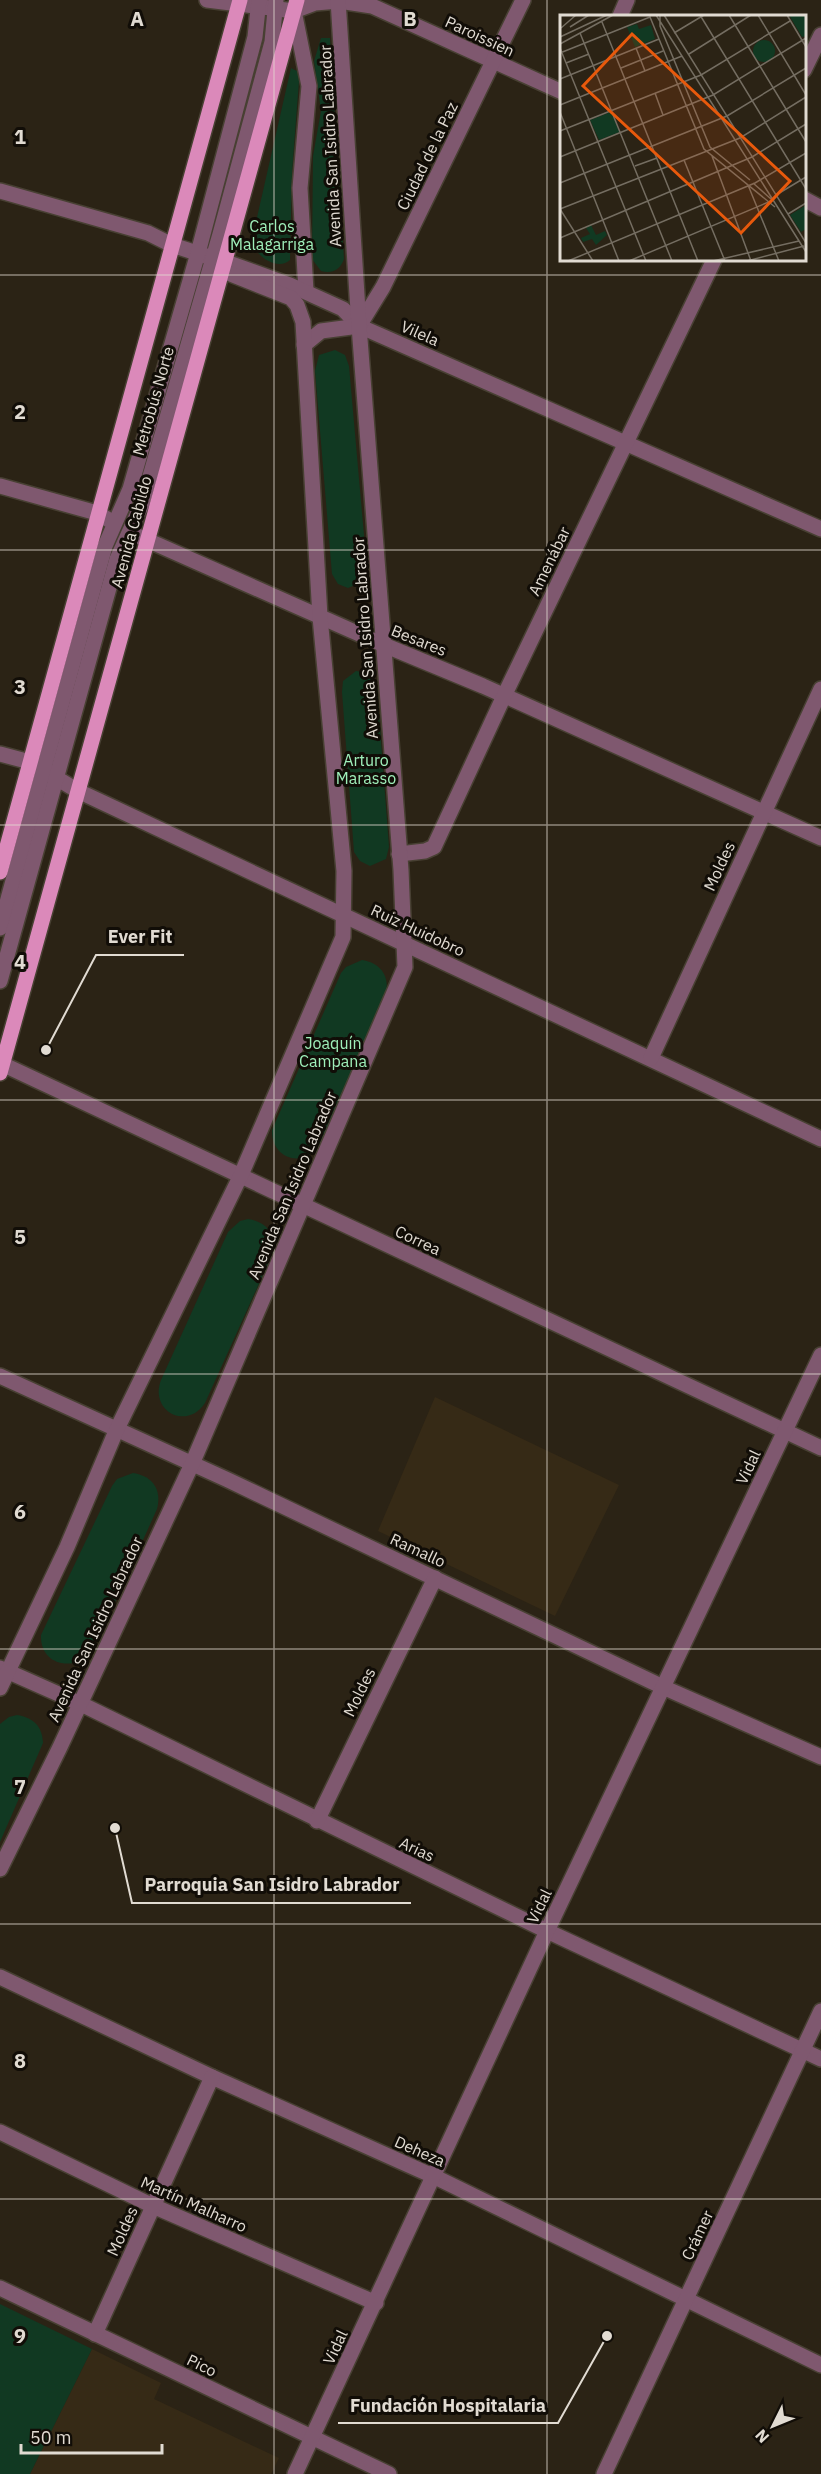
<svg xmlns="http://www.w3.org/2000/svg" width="821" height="2474" viewBox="0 0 821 2474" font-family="'IBM Plex Sans',sans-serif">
<rect width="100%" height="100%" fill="#2b2315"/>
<g fill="#362a16">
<polygon points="435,1397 619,1485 555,1616 378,1531"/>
<polygon points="92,2349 161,2383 154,2399 279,2458 271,2474 30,2474"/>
</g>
<g fill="#113922">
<path d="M321 38H330L344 259C340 270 332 274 321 271L312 259 313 156 321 111 314 61Z"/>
<path d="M291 68 297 71 299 81 292 173 290 260C280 269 263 261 256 250 254 246 254 239 253 235Z"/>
<polygon points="335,350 345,355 349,366 367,569 364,581 348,588 338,584 332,574 315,371 319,355"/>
<polygon points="356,671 368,673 377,687 389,847 386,859 370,866 360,861 354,852 342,692 343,681"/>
<path d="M362 960C381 963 391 977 385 997L319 1145C303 1169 271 1159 272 1130L341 973 346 967Z"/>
<path d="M248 1219C268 1222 277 1236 272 1255L205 1403C187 1431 149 1411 161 1380L228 1232 240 1221Z"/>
<path d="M133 1473C153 1476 162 1490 157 1509L102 1631 77 1662C57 1668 40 1656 41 1635L112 1486 117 1479Z"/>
<path d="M17 1715C34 1718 42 1726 43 1743L0 1842V1724L9 1717Z"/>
<polygon points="0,2304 92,2349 30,2474 0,2474"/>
</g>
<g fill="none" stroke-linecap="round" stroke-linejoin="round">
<defs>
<g id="minor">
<polyline points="207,0 294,11 315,3 339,1 372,6 562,92"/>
<polyline points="294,11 309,86 300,188 306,291"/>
<polyline points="620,16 627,0"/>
<polyline points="804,70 821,35"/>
<polyline points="0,191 148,233 172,245 206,256"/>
<polyline points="804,199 821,208"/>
<polyline points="229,263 290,285 343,309 359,326 821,529"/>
<polyline points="359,326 383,287 523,0"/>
<polyline points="304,345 321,331 359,326"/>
<polyline points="0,486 97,513 109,520"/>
<polyline points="138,536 384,645 483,686 821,838"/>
<polyline points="0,754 30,762 78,791 821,1139"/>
<polyline points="399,854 425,851 434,847 504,696 714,260"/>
<polyline points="0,928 105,546 130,489 198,253 255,37 259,0"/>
<polyline points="0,981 117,559 142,504 220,234 272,42 276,0"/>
<polyline points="651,1058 821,689"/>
<polyline points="0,1063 821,1448"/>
<polyline points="0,1376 228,1480 665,1688 821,1757"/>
<polyline points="0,1668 81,1704 547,1931 821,2059"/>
<polyline points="0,1688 67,1547 116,1431 241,1175 343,937 344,871 320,617 303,322 297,305 291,298 223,271"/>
<polyline points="317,1821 435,1578"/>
<polyline points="0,1869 60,1747 192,1464 405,967 401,870 359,326 338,0"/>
<polyline points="0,1977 212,2077 433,2176 821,2365"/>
<polyline points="0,2132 153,2206 376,2303"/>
<polyline points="0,2288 389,2474"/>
<polyline points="95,2334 212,2077"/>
<polyline points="295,2474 547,1931 821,1355"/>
<polyline points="604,2474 821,2011"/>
</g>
<g id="major">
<polyline points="0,872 240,0"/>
<polyline points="0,1073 297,0"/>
</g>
</defs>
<use href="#minor" stroke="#484033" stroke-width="18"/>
<use href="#major" stroke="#484033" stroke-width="18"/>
<use href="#minor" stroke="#7f586f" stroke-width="15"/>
<use href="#major" stroke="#db89ba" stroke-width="15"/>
</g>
<path fill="none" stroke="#e1dbd2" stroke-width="1.5" stroke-opacity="0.55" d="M274 0V2474M547 0V2474M0 275H821M0 550H821M0 825H821M0 1100H821M0 1374H821M0 1649H821M0 1924H821M0 2199H821"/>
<g text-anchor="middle" stroke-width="6" stroke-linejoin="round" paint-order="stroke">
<g font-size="16" fill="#e1dbd2" stroke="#110d07">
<text transform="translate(480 36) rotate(25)" y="6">Paroissien</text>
<text transform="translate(330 146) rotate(-93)" y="6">Avenida San Isidro Labrador</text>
<text transform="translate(427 156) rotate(-64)" y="6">Ciudad de la Paz</text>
<text transform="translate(420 333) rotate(24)" y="6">Vilela</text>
<text transform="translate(153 401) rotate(-74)" y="6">Metrobús Norte</text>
<text transform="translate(131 532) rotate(-75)" y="6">Avenida Cabildo</text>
<text transform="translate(549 561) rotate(-64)" y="6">Amenábar</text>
<text transform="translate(365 638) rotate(-94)" y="6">Avenida San Isidro Labrador</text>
<text transform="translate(419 640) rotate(22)" y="6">Besares</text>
<text transform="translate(719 866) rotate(-65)" y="6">Moldes</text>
<text transform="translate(418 930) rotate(25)" y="6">Ruiz Huidobro</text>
<text transform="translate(292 1185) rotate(-67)" y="6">Avenida San Isidro Labrador</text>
<text transform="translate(418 1240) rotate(25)" y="6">Correa</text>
<text transform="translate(748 1467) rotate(-65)" y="6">Vidal</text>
<text transform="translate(418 1550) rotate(25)" y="6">Ramallo</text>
<text transform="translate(95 1629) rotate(-65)" y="6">Avenida San Isidro Labrador</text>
<text transform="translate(359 1692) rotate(-64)" y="6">Moldes</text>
<text transform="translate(417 1849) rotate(25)" y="6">Arias</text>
<text transform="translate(539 1906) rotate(-64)" y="6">Vidal</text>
<text transform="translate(420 2151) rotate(24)" y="6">Deheza</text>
<text transform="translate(194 2204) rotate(24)" y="6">Martín Malharro</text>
<text transform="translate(122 2231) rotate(-66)" y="6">Moldes</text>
<text transform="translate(697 2235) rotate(-65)" y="6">Crámer</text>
<text transform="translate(335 2347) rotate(-65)" y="6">Vidal</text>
<text transform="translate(202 2365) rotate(26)" y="6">Pico</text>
</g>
<g font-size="16" fill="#9fefba" stroke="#110d07">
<text x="272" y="232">Carlos<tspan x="272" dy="18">Malagarriga</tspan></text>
<text x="366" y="766">Arturo<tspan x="366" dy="18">Marasso</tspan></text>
<text x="333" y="1049">Joaquín<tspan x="333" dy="18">Campana</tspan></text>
</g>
</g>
<g transform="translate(560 15)">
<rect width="246" height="246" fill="#2b2315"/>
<path d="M229 0H246V21L242 22ZM77 9 79 14 91 10 95 24 75 32 67 12ZM193 36a11 11 0 1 1 22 0a11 11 0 1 1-22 0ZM51 97 60 117 39 125 30 105ZM246 190V214L241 217 230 200ZM31 210 36 220 45 216 47 220 36 230 32 224 23 227 21 223 30 219 26 213Z" fill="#113922"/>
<path fill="none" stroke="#746d61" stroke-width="1.5" d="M96 0 246 237M100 0V11L150 132 190 165M104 0 246 228M140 0 246 174M169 0 246 127M198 0 246 80M227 0 246 32M42 7 138 246M10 12 29 0M1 13 16 0M20 18 112 246M114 18 144 0M0 22 47 0M0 29 53 0M0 33 86 246M76 33 85 56M0 38 90 2 144 134 215 192M129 39 191 0M6 48 29 39M61 53 103 36M0 64 99 24M95 78 103 100M0 90 122 41M0 97 59 246M0 116 141 60 230 6M152 141 191 246M0 142 153 80 246 23M124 145 165 246M75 151 97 143M0 168 167 101 246 53M193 168 211 184M188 170 219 246M216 180 246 162M0 194 180 123 246 82M0 194 33 246M228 199 246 188M0 223 192 142 246 109M8 246 195 168 246 138M69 246 211 186M153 246 239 226M187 246 244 231"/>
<path fill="#e8590c" fill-opacity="0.15" stroke="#e8590c" stroke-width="3" d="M72 19 230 166 181 218 23 71Z"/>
<rect width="246" height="246" fill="none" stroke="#e1dbd2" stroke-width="3"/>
</g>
<g font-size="20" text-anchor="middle" font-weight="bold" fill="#e1dbd2" stroke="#110d07" stroke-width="6" stroke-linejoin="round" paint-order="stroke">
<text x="137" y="26">A</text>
<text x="410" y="26">B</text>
<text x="20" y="144">1</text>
<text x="20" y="419">2</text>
<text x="20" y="694">3</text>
<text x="20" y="969">4</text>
<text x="20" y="1244">5</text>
<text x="20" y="1519">6</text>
<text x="20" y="1794">7</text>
<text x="20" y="2068">8</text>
<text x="20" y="2343">9</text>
</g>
<path fill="none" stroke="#e1dbd2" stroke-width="2" d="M46 1050L96 955H184M115 1828L132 1903H411M607 2336L558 2423H338"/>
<g fill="#e1dbd2" stroke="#110d07" stroke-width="2">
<circle cx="46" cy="1050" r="6"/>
<circle cx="115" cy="1828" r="6"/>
<circle cx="607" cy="2336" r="6"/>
</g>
<g font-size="18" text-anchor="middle" font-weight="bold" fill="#e1dbd2" stroke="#110d07" stroke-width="6" stroke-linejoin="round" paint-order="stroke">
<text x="140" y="943">Ever Fit</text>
<text x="272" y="1891">Parroquia San Isidro Labrador</text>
<text x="448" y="2412">Fundación Hospitalaria</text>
</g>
<g transform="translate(773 2426) rotate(227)" stroke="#110d07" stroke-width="4.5" paint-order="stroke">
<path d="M0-4.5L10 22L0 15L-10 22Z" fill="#e1dbd2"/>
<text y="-9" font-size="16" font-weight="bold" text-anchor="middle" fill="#e1dbd2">N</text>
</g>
<path d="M21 2444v9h141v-9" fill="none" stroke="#e1dbd2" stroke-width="3"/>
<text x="30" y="2444" font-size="18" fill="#e1dbd2" stroke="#110d07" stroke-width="4.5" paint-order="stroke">50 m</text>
</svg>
